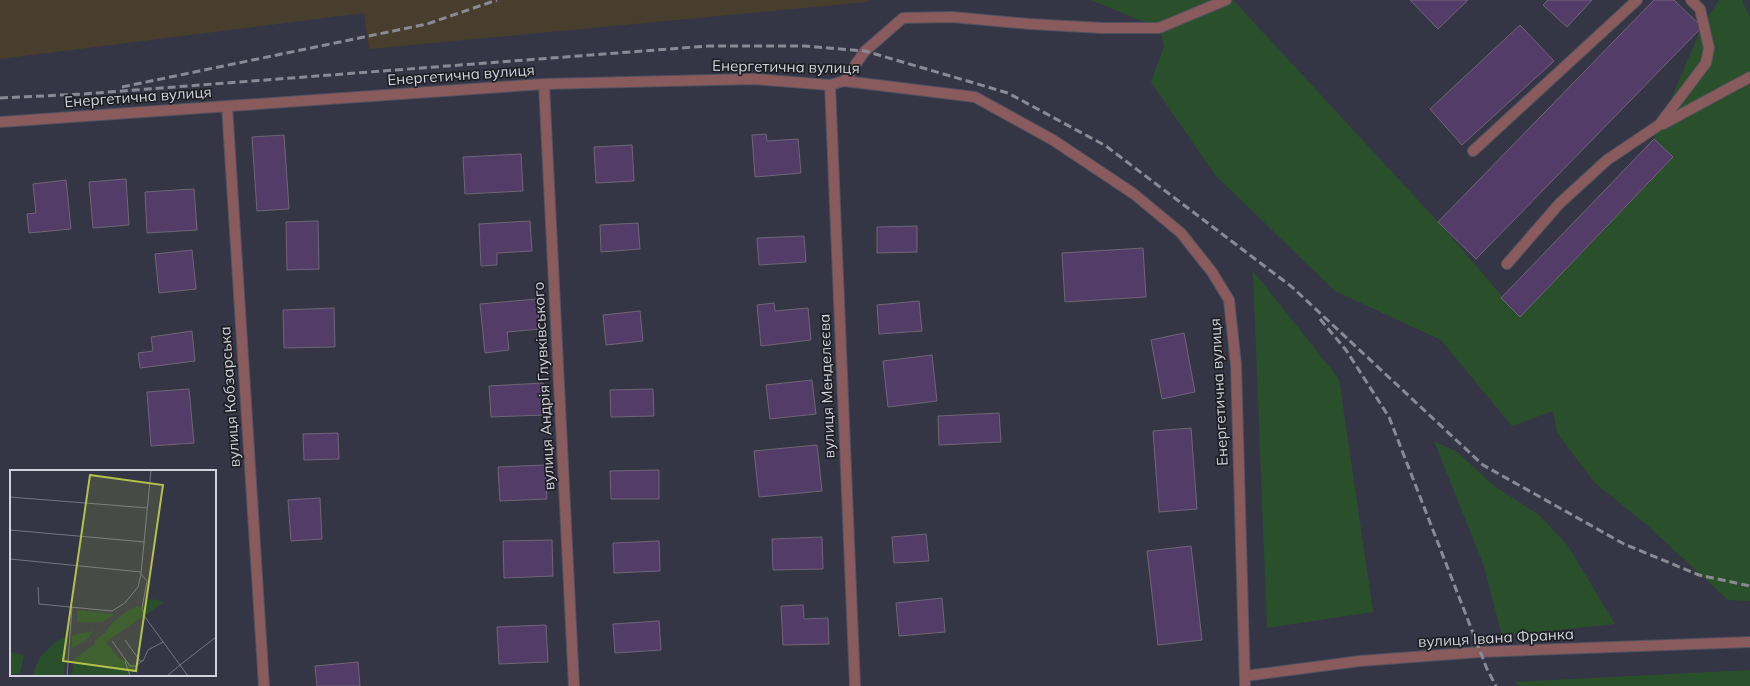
<svg xmlns="http://www.w3.org/2000/svg" width="1750" height="686" viewBox="0 0 1750 686" font-family="Mulish,sans-serif">
<rect width="100%" height="100%" fill="#353645"/>
<polygon fill="#483e2d" points="0,0 870,0 867,2 369,49 364,13 0,59"/>
<g fill="#2a502b">
<polygon points="1091,0 1233,0 1438,222 1520,317 1673,158 1654,139 1702,27 1719,0 1742,0 1750,17 1750,601 1728,600 1647,525 1595,483 1557,433 1553,411 1512,426 1441,340 1335,291 1215,175 1151,82 1164,46 1159,28"/>
<polygon points="1253,271 1339,379 1373,612 1267,628"/>
<polygon points="1434,441 1457,452 1494,486 1539,515 1568,546 1615,624 1502,636 1484,566"/>
<polygon points="1750,670 1750,686 1519,686 1515,682"/>
</g>
<g fill="#543c68" stroke="#6e6675">
<polygon points="1410,0 1468,0 1438,29"/>
<polygon points="1548,0 1592,0 1567,27 1543,5"/>
<polygon points="1654,0 1674,0 1702,27 1476,259 1438,222"/>
<polygon points="1520,25 1554,61 1462,145 1430,109"/>
<polygon points="766,134 767,141 798,139 801,173 755,177 752,135"/>
<polygon points="284,135 289,209 257,211 252,137"/>
<polygon points="1654,139 1673,157 1520,317 1501,298"/>
<polygon points="632,145 634,181 596,183 594,147"/>
<polygon points="521,154 523,191 465,194 463,157"/>
<polygon points="126,179 129,225 93,228 89,182"/>
<polygon points="66,180 71,229 29,233 27,214 36,213 33,184"/>
<polygon points="194,189 197,230 147,233 145,192"/>
<polygon points="318,221 319,269 287,270 286,222"/>
<polygon points="530,221 532,251 497,253 497,265 481,266 479,224"/>
<polygon points="638,223 640,249 601,252 600,225"/>
<polygon points="917,226 917,252 877,253 877,227"/>
<polygon points="804,236 806,262 759,265 757,238"/>
<polygon points="1143,248 1146,297 1065,302 1062,253"/>
<polygon points="192,250 196,289 159,293 155,254"/>
<polygon points="537,299 540,329 507,332 509,350 485,353 480,304"/>
<polygon points="919,301 922,331 879,334 877,305"/>
<polygon points="774,303 775,311 808,308 811,340 761,346 757,305"/>
<polygon points="334,308 335,347 284,348 283,310"/>
<polygon points="640,311 643,341 606,345 603,315"/>
<polygon points="192,331 195,361 140,368 138,353 153,351 151,337"/>
<polygon points="1184,333 1195,392 1162,399 1151,340"/>
<polygon points="932,355 937,401 888,407 883,361"/>
<polygon points="812,380 816,414 770,419 766,385"/>
<polygon points="543,383 544,415 491,417 489,386"/>
<polygon points="189,389 194,443 151,446 147,392"/>
<polygon points="653,389 654,416 611,417 610,390"/>
<polygon points="999,413 1001,442 939,445 938,416"/>
<polygon points="1191,428 1197,509 1159,512 1153,431"/>
<polygon points="338,433 339,459 304,460 303,434"/>
<polygon points="817,445 822,491 759,497 754,451"/>
<polygon points="545,465 547,499 500,501 498,467"/>
<polygon points="659,470 659,499 611,499 610,471"/>
<polygon points="320,498 322,539 291,541 288,500"/>
<polygon points="926,534 929,561 894,563 892,537"/>
<polygon points="822,537 823,569 773,570 772,539"/>
<polygon points="552,540 553,576 504,578 503,541"/>
<polygon points="659,541 660,571 614,573 613,543"/>
<polygon points="1191,546 1202,640 1158,645 1147,551"/>
<polygon points="942,598 945,632 899,636 896,603"/>
<polygon points="803,605 804,619 828,618 829,644 783,645 781,606"/>
<polygon points="659,621 661,650 615,653 613,624"/>
<polygon points="546,625 548,662 499,664 497,627"/>
<polygon points="358,662 360,686 317,686 315,666"/>
</g>
<g fill="none" stroke-linecap="round" stroke-linejoin="round">
<defs>
<g id="minor">
<polyline points="844,81 865,51 903,18 952,17 1030,24 1102,28 1159,28 1226,0"/>
<polyline points="544,84 574,686"/>
<polyline points="830,85 855,686"/>
<polyline points="227,106 264,686"/>
<polyline points="0,122 544,84 754,79 830,85 844,81 975,97 1053,140 1134,194 1181,233 1212,272 1229,300 1236,365 1245,686"/>
<polyline points="1663,124 1750,77"/>
<polyline points="1473,151 1637,0"/>
<polyline points="1507,264 1559,204 1607,160 1659,125 1706,63 1709,48 1700,9 1691,0"/>
<polyline points="1245,676 1360,661 1480,652 1750,642"/>
</g>
</defs>
<use href="#minor" stroke="#515260" stroke-width="12"/>
<use href="#minor" stroke="#8a5b5c" stroke-width="10"/>
<g stroke="#8a8a96" stroke-width="3" stroke-dasharray="8 4" stroke-linecap="butt">
<polyline points="122,87 427,24 497,0"/>
<polyline points="0,98 83,94 708,46 805,46 865,51 1008,93 1106,146 1292,287 1483,465 1624,544 1699,575 1750,586"/>
<polyline points="1320,319 1346,350 1389,417 1487,669 1496,686"/>
</g>
</g>
<g text-anchor="middle" stroke-width="3.5" stroke-linejoin="round" paint-order="stroke">
<g font-size="15" fill="#d2d2dc" stroke="#1e1e25">
<text transform="translate(786 67) rotate(1)" y="5">Енергетична вулиця</text>
<text transform="translate(461 75) rotate(-4)" y="5">Енергетична вулиця</text>
<text transform="translate(138 97) rotate(-4)" y="5">Енергетична вулиця</text>
<text transform="translate(544 386) rotate(-93)" y="5">вулиця Андрія Глувківського</text>
<text transform="translate(827 386) rotate(-92)" y="5">вулиця Менделєєва</text>
<text transform="translate(1219 392) rotate(-93)" y="5">Енергетична вулиця</text>
<text transform="translate(230 397) rotate(-94)" y="5">вулиця Кобзарська</text>
<text transform="translate(1496 638) rotate(-3)" y="5">вулиця Івана Франка</text>
</g>
</g>
<g transform="translate(10 470)">
<rect width="206" height="206" fill="#353645"/>
<path d="M142 129 154 132 96 172 111 190 113 189 129 200 114 206H62L63 190 85 174V170L95 163 102 153 116 142 127 136 132 138 136 131ZM67 140 105 144 92 152H67ZM84 161 75 171 62 178V165ZM57 166 54 206H22L30 187 45 172ZM0 182 14 185 10 204H0Z" fill="#2a502b"/>
<path fill="none" stroke="#747481" stroke-width="1" d="M0 27 138 38M0 60 135 72M0 89 131 102M131 104 137 111 132 138 135 147 170 195 157 206M28 117 29 134 102 141 115 133 128 117 131 104 141 0M115 170 130 191H133L138 180 153 172M102 171 120 196H126L132 191M115 191 120 206M57 206 62 137M178 206 170 195 206 167"/>
<path fill="#b3c24b" fill-opacity="0.15" stroke="#b3c24b" stroke-width="2" d="M80 5 153 15 126 201 53 191Z"/>
<rect width="206" height="206" fill="none" stroke="#d2d2dc" stroke-width="2"/>
</g>
</svg>
